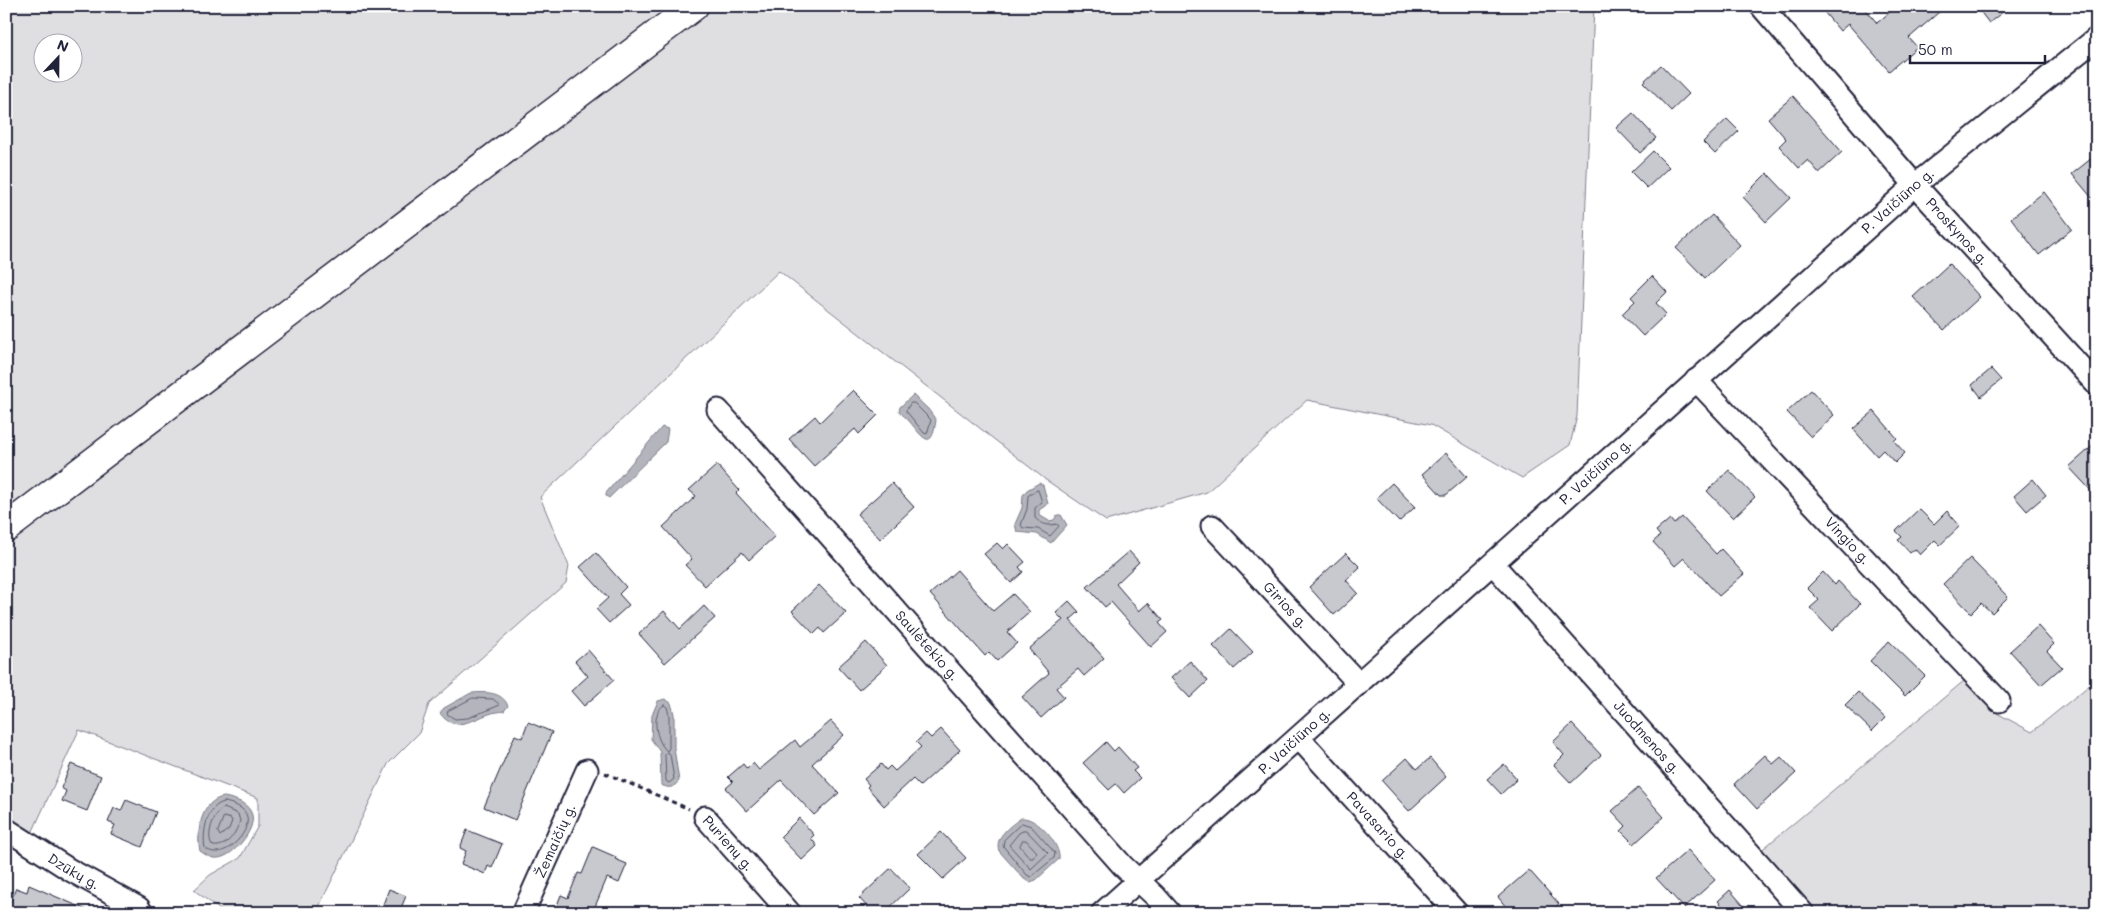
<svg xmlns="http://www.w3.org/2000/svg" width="2103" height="919" viewBox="0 0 2103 919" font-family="Mali,sans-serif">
<rect width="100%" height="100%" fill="#fff"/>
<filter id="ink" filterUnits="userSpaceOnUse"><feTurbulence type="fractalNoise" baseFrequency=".02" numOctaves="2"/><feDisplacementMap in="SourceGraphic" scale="10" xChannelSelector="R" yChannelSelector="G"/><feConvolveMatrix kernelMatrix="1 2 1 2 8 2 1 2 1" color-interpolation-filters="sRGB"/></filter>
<g filter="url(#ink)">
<g fill="#dfdfe2" stroke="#80808e" fill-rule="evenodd">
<path d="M6 6H670L428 189 6 511ZM42 42H72V72H42Z"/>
<polygon points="714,6 1594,6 1577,416 1570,445 1522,478 1431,425 1307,400 1207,492 1106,521 1046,480 779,271 540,497 569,566 566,583 429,704 419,733 388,764 316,913 224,913 194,890 210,875 240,858 258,826 258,798 79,730 32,833 6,814 6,541"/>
<polygon points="2097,679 2097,913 1811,913 1758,853 1965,680 1993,711 2032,732"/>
</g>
<g fill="#b4b4bc" stroke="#7a7a88">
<path d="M913 395 928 409 936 420C932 452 923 438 910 422 907 418 902 415 899 411L900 407Z"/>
<polygon points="662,427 668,429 666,442 609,498 606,496 606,493"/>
<polygon points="1039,483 1043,485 1048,504 1039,510 1039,515 1049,521 1054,520 1057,515 1061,515 1067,525 1051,543 1037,534 1017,532 1015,524 1022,508 1023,495 1027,490"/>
<path d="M471 693C485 692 502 691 508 706L504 711C499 712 494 712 489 714 472 720 453 733 440 713L444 708Z"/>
<path d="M665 699 671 703 674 714V748L679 781C673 788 670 789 661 785L660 752 651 739 652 715 658 701Z"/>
<path d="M224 797C235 799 249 803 252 815 256 830 233 857 218 858 211 859 206 855 200 851 196 832 201 800 224 797Z"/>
<path d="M1021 818C1036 816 1061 844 1059 859L1036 880 1030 882 1024 879 999 851C994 837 1010 826 1021 818Z"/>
</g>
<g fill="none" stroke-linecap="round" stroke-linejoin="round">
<g stroke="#5c5c6f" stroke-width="1">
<polygon points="911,403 914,403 931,420 927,434 924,433 906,411"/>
<path d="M1038 490 1042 502 1035 508V518C1042 525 1048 526 1057 524L1059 526 1050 536 1038 529 1023 528 1021 525 1027 509 1028 496Z"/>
<polygon points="473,698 493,699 500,705 468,718 455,719 447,714 448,711"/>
<path d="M664 705 667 707 669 715V748L667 751C656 742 650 713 664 705Z"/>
<polygon points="667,752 670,754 674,779 669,783 666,781 665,755"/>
<path d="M225 802C233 804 245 807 247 817 251 833 222 863 205 848 202 833 207 804 225 802Z"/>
<path d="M224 808 238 814 240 821C236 832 228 848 213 846 205 838 213 812 224 808Z"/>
<polygon points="224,817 231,819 232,821 229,829 220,836 218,832"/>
<polygon points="1022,823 1031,826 1055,853 1054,858 1031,877 1027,875 1003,846 1004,840"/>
<polygon points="1026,830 1048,853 1031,869 1009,845 1019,833"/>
<polygon points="1023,840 1026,840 1037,852 1033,858 1030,858 1020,846"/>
</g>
</g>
<g fill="#c8c8cf" stroke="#22223b">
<polygon points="1819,6 1863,6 1877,23 1897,6 1946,6 1909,38 1917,47 1889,71 1848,24 1840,31"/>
<polygon points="1976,6 2010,6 1989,23"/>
<polygon points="1661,65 1689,94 1671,111 1643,82"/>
<polygon points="1793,96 1842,152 1819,173 1808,160 1799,168 1779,146 1786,139 1768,118"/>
<polygon points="1633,113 1656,138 1640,153 1616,128"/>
<polygon points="1727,119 1739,131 1715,154 1703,142"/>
<polygon points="1653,151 1669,167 1647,188 1631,172"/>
<polygon points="2097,154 2097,204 2072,174"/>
<polygon points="1767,173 1791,198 1766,222 1743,197"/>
<polygon points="2044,192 2072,229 2039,255 2011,218"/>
<polygon points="1712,215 1740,245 1705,278 1676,248"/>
<polygon points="1949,264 1980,297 1944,330 1913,297"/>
<polygon points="1652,276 1667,292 1656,303 1666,314 1643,336 1622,314 1635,301 1631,297"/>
<polygon points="1991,369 2001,380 1981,397 1972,385"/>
<polygon points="853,390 878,415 859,434 855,429 814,466 789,439 815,416 820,422"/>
<polygon points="1811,390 1834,415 1811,437 1787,412"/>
<polygon points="1874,411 1897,438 1894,441 1905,453 1895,463 1883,450 1877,456 1853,429"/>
<polygon points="2097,442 2097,497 2069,467"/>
<polygon points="1446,453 1467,477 1446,495 1441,495 1422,474"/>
<polygon points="717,465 739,490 736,493 775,536 749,560 742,552 705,586 685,565 692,559 663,527 696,496 689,490"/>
<polygon points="1729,470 1755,497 1733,518 1707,491"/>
<polygon points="2033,479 2046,495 2027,511 2014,496"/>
<polygon points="892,483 914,507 880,539 857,514"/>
<polygon points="1392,483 1415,507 1399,522 1376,498"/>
<polygon points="1919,509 1934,524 1947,511 1960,526 1940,545 1935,540 1920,555 1915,549 1910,553 1898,540 1902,537 1896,531"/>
<polygon points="1682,517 1716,554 1721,549 1744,574 1719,596 1684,558 1675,566 1653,542 1660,536 1656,531 1670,519 1674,524"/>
<polygon points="997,543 1003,549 1008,544 1025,562 1019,567 1023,572 1011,583 984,554"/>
<polygon points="1129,551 1139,562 1116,584 1139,611 1148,603 1163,620 1159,623 1167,632 1151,647 1111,602 1105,607 1087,587"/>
<polygon points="596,553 626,587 619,594 629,605 609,623 596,609 608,598 580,567"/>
<polygon points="1346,553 1360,567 1346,580 1358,593 1334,615 1309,587"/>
<polygon points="1970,558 2008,597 1992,613 1981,603 1971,613 1943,584"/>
<polygon points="957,570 993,611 1013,594 1030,612 1007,632 1017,643 997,661 989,652 985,656 930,594"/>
<polygon points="1823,572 1835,585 1838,581 1860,604 1832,631 1810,608 1819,600 1807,588"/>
<polygon points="819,585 846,613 824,633 820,628 814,634 792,611"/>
<polygon points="1069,601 1079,612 1070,620 1104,658 1084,676 1078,669 1056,688 1064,697 1041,718 1022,697 1049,673 1029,649 1063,620 1056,613"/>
<polygon points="704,606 715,618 665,663 639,634 664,611 680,629"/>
<polygon points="2038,626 2054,644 2047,651 2062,667 2041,685 2010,651"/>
<polygon points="1231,629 1253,652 1234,669 1213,646"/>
<polygon points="1889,641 1925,676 1905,696 1870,661"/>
<polygon points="866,642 887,665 859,690 838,667"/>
<polygon points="588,650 614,680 584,706 571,691 588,676 575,661"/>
<polygon points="1190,661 1208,681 1190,698 1171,678"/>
<polygon points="1858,692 1885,718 1872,731 1845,705"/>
<polygon points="831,721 844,735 812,764 839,793 814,815 781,780 747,811 726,788 733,782 728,777 743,764 747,769 753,763 759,770 795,740 800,747"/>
<polygon points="528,722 552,732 515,820 484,807 515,735 522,738"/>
<polygon points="1572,724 1601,755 1571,783 1554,765 1564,755 1553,742"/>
<polygon points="941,729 960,750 920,786 913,779 884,806 867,787 869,785 864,779 881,764 886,770 890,766 895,771 921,747 916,742 926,733 931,738"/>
<polygon points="1106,742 1114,751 1118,747 1137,768 1133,771 1140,778 1124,793 1116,784 1109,790 1083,763"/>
<polygon points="1765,755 1773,764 1781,757 1796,773 1757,809 1734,784"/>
<polygon points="1407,758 1417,769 1430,758 1446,777 1409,811 1382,781"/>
<polygon points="71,764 101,776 87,811 62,801 66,791 61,788"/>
<polygon points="1504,764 1517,779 1501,794 1487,779"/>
<polygon points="1638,788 1664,817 1634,844 1621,831 1626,826 1612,811"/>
<polygon points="126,800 156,812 142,847 111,834 115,825 108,822 114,808 121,811"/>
<polygon points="799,818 814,835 811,838 817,846 802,860 780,837"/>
<polygon points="467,830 502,844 492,868 488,866 485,874 461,864 466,851 460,848"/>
<polygon points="941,832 966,858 943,879 918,854"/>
<polygon points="593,847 616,857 615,859 627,864 619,883 607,878 594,909 602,913 554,913 561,895 568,898 578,873 582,874"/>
<polygon points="1688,850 1715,880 1684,908 1656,878"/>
<polygon points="891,868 910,888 884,913 873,913 859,898"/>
<polygon points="1529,870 1559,904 1549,913 1511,913 1498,897"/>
<polygon points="29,885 94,913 6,913 16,888 27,892"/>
<polygon points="389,889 406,896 399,913 382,907"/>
<polygon points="1730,890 1750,913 1729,913 1718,901"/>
</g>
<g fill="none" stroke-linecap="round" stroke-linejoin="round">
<defs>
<g id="minor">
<path id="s1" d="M1761 6 1915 185 2097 385"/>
<path id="s2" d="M1696 380 1999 701"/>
<path id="s3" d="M718 410 1123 866 1155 896 1170 913"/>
<path id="s4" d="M1212 526 1359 684"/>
<path id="s5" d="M1493 564 1803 913"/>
<path id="s6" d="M1299 738 1457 913"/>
<path id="s7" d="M705 817 790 913"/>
<path id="s8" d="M6 829 70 870 139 908 142 913"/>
<path id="s9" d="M523 913 587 770"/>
<path id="s10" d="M1102 913 1915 185 2097 38"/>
</g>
<polyline id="secondary" points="6,528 694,6"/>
</defs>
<use href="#minor" stroke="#22223b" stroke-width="25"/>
<use href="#secondary" stroke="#22223b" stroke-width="31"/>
<polyline stroke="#22223b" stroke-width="3" stroke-dasharray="5 4" stroke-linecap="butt" points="605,773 689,809"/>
<use href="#minor" stroke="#fff" stroke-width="21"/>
<use href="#secondary" stroke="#fff" stroke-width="28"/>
</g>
</g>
<g text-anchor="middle" stroke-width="5" stroke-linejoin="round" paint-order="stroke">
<g font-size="14" fill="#22223b" stroke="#fff">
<text dy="5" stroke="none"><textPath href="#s10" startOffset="1068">P. Vaičiūno g.</textPath></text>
<text dy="5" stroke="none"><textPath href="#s1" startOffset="299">Proskynos g.</textPath></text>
<text dy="5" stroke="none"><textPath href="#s10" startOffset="662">P. Vaičiūno g.</textPath></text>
<text dy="5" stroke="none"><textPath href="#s2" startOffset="221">Vingio g.</textPath></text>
<text dy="5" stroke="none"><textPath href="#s4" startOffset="108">Girios g.</textPath></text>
<text dy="5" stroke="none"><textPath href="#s3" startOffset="315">Saulėtekio g.</textPath></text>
<text dy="5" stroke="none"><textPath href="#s5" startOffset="232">Juodmenos g.</textPath></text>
<text dy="5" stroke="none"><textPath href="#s10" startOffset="258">P. Vaičiūno g.</textPath></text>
<text dy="5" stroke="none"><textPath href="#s6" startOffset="118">Pavasario g.</textPath></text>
<text dy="5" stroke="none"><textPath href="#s9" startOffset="79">Žemaičių g.</textPath></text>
<text dy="5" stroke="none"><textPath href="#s7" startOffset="35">Purienų g.</textPath></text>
<text dy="5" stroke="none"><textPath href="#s8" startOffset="80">Dzūkų g.</textPath></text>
</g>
</g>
<rect width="2103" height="919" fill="none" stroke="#fff" stroke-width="25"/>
<rect x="12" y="12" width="2078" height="894" fill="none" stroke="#22223b" stroke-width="2" filter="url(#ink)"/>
<g transform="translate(58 58) rotate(22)"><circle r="24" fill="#ffffff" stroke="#a7a7b1"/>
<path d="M0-4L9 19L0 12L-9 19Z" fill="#22223b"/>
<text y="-8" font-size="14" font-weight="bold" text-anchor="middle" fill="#22223b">N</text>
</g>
<path d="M1910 55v8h135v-8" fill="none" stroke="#22223b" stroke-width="2.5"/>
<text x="1918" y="55" font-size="15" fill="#22223b" stroke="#ffffff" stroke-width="4" paint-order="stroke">50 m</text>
</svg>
